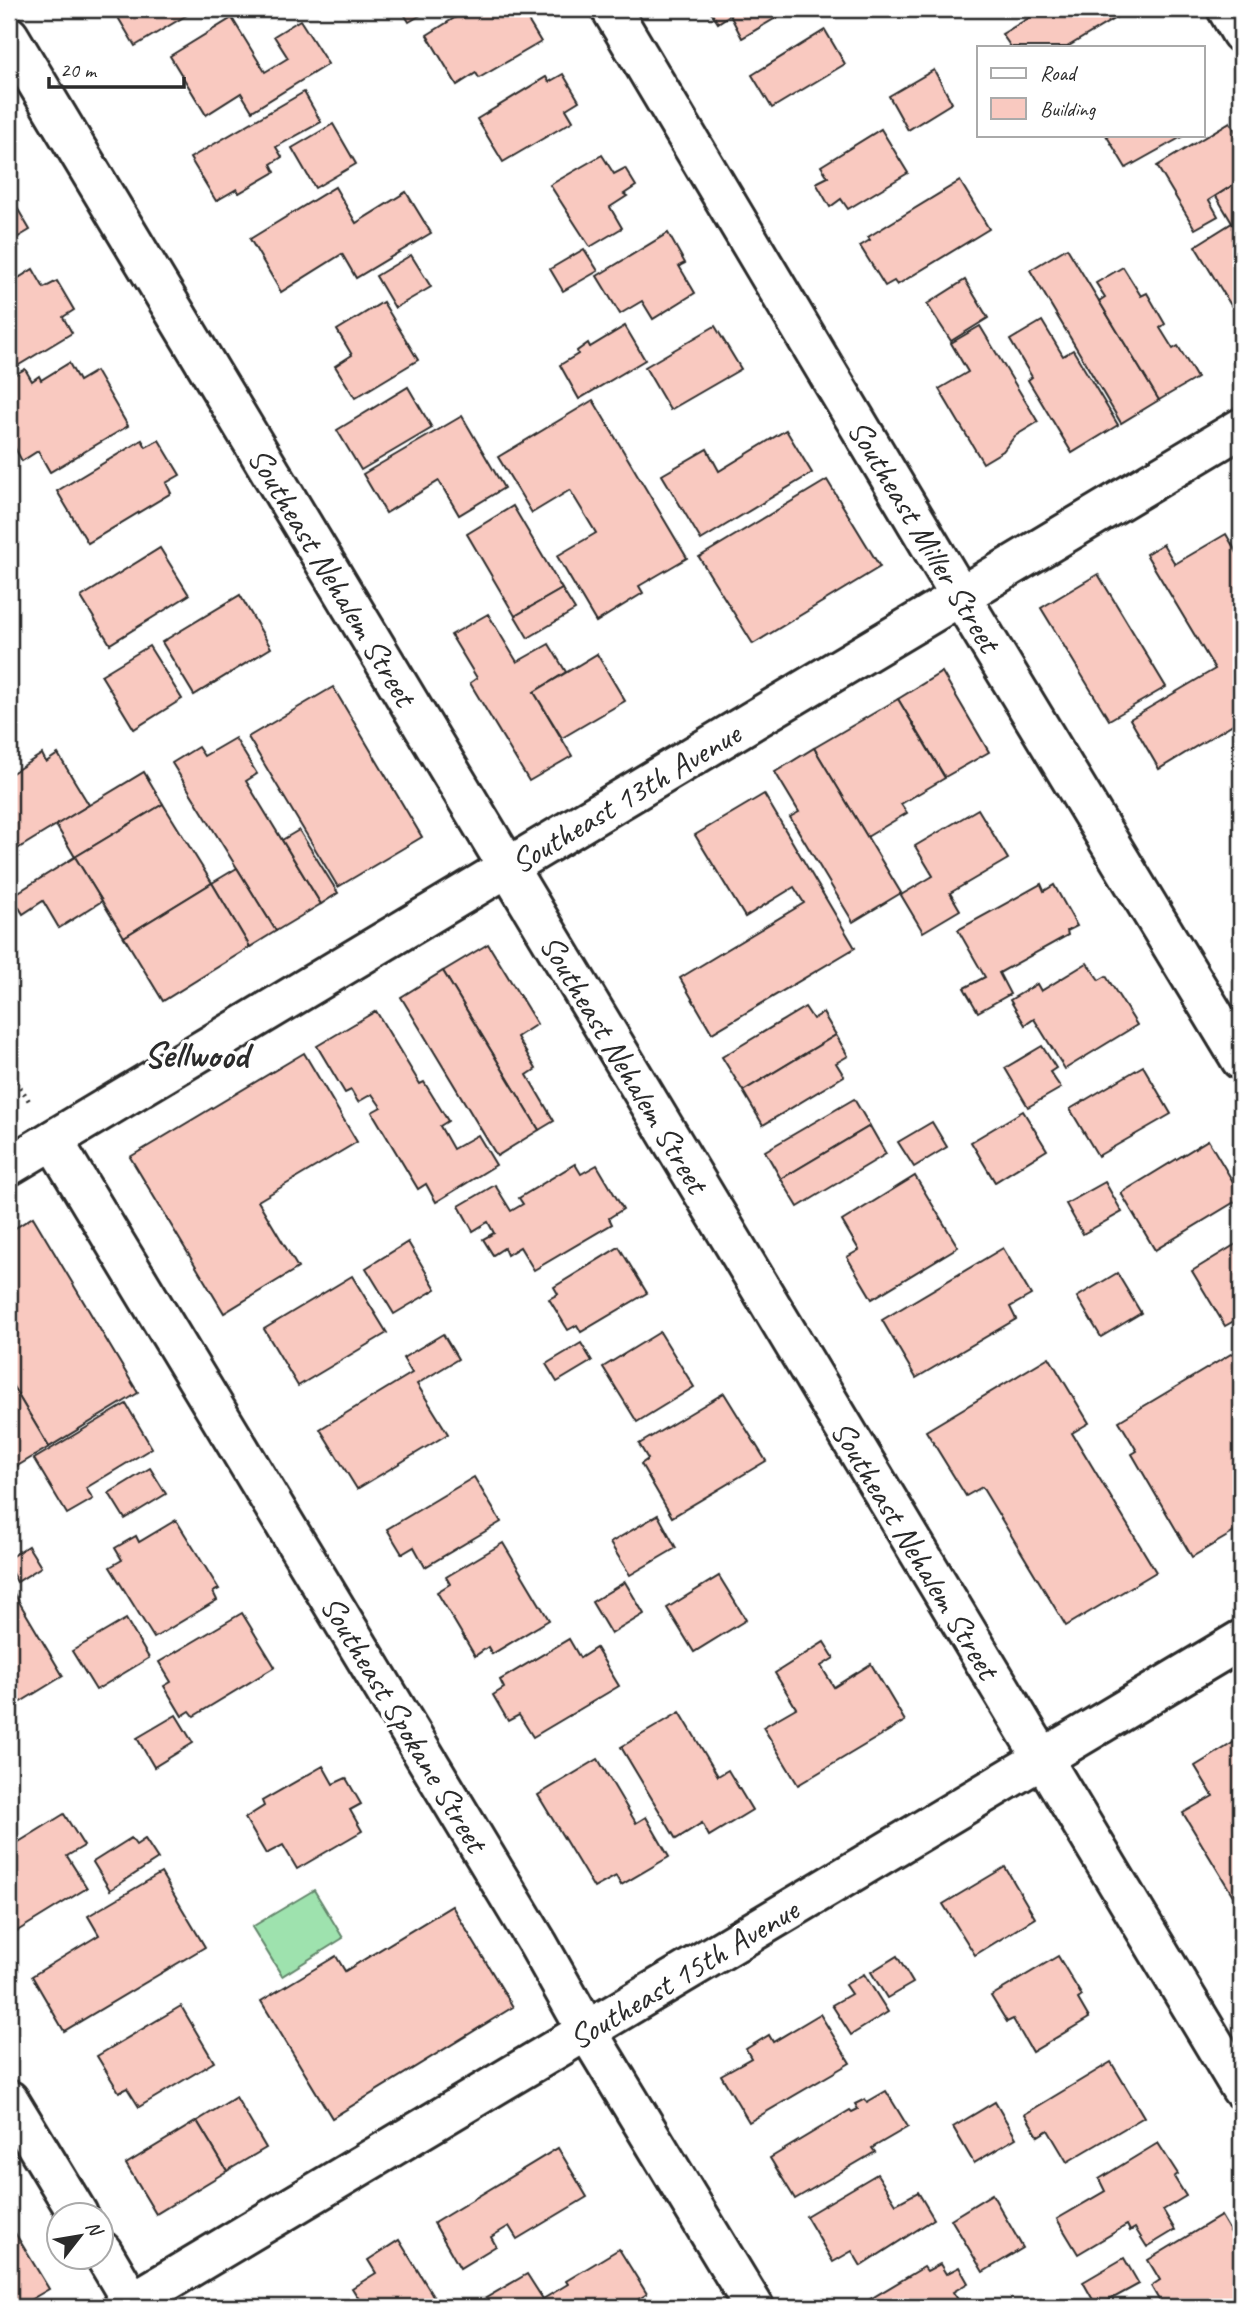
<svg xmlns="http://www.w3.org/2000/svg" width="1250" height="2316" viewBox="0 0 1250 2316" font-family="Caveat,sans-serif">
<rect width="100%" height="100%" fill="#fff"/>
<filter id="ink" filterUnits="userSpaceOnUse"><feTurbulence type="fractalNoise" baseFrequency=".0143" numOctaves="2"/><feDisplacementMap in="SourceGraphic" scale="14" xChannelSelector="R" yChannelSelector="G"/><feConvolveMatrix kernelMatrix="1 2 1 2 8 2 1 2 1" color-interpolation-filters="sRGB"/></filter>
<g filter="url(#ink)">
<polygon fill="#9ee2ae" stroke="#64866c" stroke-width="2" points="314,1890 343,1938 282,1976 252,1927"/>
<g fill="#f9c9c0" stroke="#2b2b2b" stroke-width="2">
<polygon points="113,9 197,9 135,46"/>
<polygon points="401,9 431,9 409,22"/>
<polygon points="469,9 521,9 541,42 479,78 476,73 457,85 427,35"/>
<polygon points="709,9 791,9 742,38 730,15 718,23"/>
<polygon points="1044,9 1126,9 1127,11 1067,47 1011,47 1002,34"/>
<polygon points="232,18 265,72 288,58 274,36 300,20 328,64 252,111 241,93 206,115 170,56"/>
<polygon points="825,30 845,64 772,108 752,75"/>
<polygon points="934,70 952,103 908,130 889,96"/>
<polygon points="563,74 579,101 566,109 573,121 503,162 477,119 546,77 549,82"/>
<polygon points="304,92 321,122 276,147 282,157 271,164 275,172 239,193 237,189 216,201 190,158"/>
<polygon points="1230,122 1241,141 1241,180 1209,200 1218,216 1195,229 1157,166"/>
<polygon points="333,124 356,164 315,188 292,148"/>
<polygon points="881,129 908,173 848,209 841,199 830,207 816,183 828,177 821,166"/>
<polygon points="1106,135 1185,135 1126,168"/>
<polygon points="602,155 614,174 625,168 636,186 624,194 627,196 610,207 622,228 590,247 550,185"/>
<polygon points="1241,180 1241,238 1216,196"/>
<polygon points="960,181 989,229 897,285 894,281 885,286 860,246 870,240 868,237"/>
<polygon points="335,187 356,223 406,192 431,233 356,278 342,254 281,292 250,239"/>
<polygon points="9,194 30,230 15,239 19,246 9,252"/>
<polygon points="1232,223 1241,238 1241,322 1195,246"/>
<polygon points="668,233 685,263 679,266 695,293 653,319 642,301 620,314 597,276"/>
<polygon points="1067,248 1159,400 1121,423 1030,270"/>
<polygon points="584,249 598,271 563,291 550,269"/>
<polygon points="411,255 431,287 395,308 376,276"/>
<polygon points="1123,267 1141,296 1147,293 1165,324 1160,328 1173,349 1178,346 1197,378 1159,400 1099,301 1105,297 1096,283"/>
<polygon points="33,269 44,288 57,281 74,310 63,317 72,333 9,371 9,284"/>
<polygon points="965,280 988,318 951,341 927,304"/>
<polygon points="383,302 418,360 355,398 335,366 352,355 337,330"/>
<polygon points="1042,321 1063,356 1073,350 1118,425 1072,453 1028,380 1032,377 1010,340"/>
<polygon points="625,326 645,360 579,399 560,365 578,354 577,351 588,343 590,347"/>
<polygon points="715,326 741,369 670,410 645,367"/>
<polygon points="980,326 1038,422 1015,436 1003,451 983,463 939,389 968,372 951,343"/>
<polygon points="69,363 79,381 96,371 128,426 50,472 38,451 22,461 9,437 9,378 25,369 32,381 39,376 41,380"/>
<polygon points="408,387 432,428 361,470 337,430"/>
<polygon points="593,400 687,558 639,586 643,593 596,622 557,556 596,533 570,490 532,513 498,457"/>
<polygon points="462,416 504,488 459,515 439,481 386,513 363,474"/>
<polygon points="786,430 812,473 701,540 662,475 707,449 719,471"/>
<polygon points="142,440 146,447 159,440 180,475 166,483 171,493 88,543 57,491"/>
<polygon points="827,480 880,567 753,644 699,557"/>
<polygon points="513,506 562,589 515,616 467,534"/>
<polygon points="1226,534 1241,560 1241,719 1159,769 1130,719 1215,669 1146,554 1163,544 1175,564"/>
<polygon points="160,548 189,595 110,644 81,597"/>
<polygon points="1098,574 1166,687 1109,720 1041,608"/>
<polygon points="562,589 575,610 528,638 515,616"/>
<polygon points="240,595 271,648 194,695 162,642"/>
<polygon points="488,614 517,662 549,644 566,672 534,692 572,756 529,781 470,683 477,678 451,635"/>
<polygon points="149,646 182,699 134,729 101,675"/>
<polygon points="597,654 625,701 562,738 534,692"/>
<polygon points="942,672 989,752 945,777 898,699"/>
<polygon points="333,687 422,837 338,887 248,737"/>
<polygon points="898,699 945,778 901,804 907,813 867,837 814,748"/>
<polygon points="235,738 257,774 246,781 321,904 276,931 172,763 198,747 204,756"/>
<polygon points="814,748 901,893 853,922 790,817 799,812 775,772"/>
<polygon points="42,754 46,762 58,754 89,805 9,854 9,775"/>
<polygon points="144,772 163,804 75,857 56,825"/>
<polygon points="764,794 855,948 712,1033 680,978 804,903 794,887 745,917 695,835"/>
<polygon points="163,804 212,883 124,937 75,857"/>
<polygon points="978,809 1008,859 950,893 960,910 923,932 901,895 933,876 915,846"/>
<polygon points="299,830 338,893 321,904 282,840"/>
<polygon points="75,857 102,901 59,928 43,901 23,914 12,896"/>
<polygon points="237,868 276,931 250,947 212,883"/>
<polygon points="212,883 250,947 163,1001 124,937"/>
<polygon points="1041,884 1044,891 1054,885 1077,926 1067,931 1068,935 999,973 1010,994 978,1012 964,988 985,977 958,930"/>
<polygon points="488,944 537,1024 517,1037 536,1069 527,1075 554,1121 539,1130 443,971"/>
<polygon points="1087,963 1099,980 1106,976 1137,1025 1065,1069 1034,1019 1025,1025 1010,1000 1037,984 1041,991"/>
<polygon points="443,971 539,1130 497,1156 401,997"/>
<polygon points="805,1007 813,1019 823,1013 836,1035 743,1091 722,1057"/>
<polygon points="376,1011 420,1084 424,1082 448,1121 440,1126 453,1149 478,1135 496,1165 436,1202 426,1184 418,1189 372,1112 381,1107 372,1094 358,1102 351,1090 345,1093 317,1046"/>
<polygon points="836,1035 848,1056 836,1063 844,1076 763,1125 743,1091"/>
<polygon points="1042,1046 1056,1068 1050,1072 1061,1088 1028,1107 1005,1068"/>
<polygon points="304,1053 357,1142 258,1201 298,1268 224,1313 130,1157"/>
<polygon points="1143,1066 1171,1114 1098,1156 1070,1109"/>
<polygon points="854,1099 870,1126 781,1179 765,1151"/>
<polygon points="1023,1111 1047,1150 995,1182 971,1142"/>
<polygon points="932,1122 947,1147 914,1167 898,1142"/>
<polygon points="870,1126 886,1154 798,1207 781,1179"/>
<polygon points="1208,1140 1241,1195 1241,1198 1155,1250 1121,1193"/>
<polygon points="575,1164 581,1174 597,1165 623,1209 609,1218 612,1224 534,1270 520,1247 507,1255 504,1248 493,1255 483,1239 494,1233 488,1222 473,1231 459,1206 495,1185 511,1211 523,1204 519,1198"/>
<polygon points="915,1176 958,1247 872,1299 847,1257 859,1250 842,1221"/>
<polygon points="1105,1182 1122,1212 1083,1234 1066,1204"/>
<polygon points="33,1217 138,1393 49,1447 9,1380 9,1232"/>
<polygon points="1241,1241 1241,1317 1225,1326 1192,1271"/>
<polygon points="408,1242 436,1289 394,1314 366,1268"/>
<polygon points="619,1247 647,1293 581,1332 577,1325 568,1330 549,1299 558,1294 554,1287"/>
<polygon points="1003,1248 1031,1295 1010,1307 1016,1319 916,1378 882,1320"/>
<polygon points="1117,1273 1141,1313 1101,1337 1077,1297"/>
<polygon points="352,1276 387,1333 298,1386 264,1329"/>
<polygon points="660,1332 694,1387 637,1422 603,1367"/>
<polygon points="443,1334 458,1359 417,1384 448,1434 357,1489 320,1429 412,1373 403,1358"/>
<polygon points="581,1343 592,1361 557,1382 546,1364"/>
<polygon points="1241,1348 1241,1528 1192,1557 1132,1454 1137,1451 1119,1421"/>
<polygon points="1049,1357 1089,1423 1072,1433 1156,1572 1066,1626 982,1487 966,1496 926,1431"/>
<polygon points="9,1380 49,1447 9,1471"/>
<polygon points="724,1393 766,1461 672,1517 641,1464 648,1459 639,1444"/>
<polygon points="126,1404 152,1448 86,1488 93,1499 67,1514 34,1459"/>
<polygon points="150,1468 166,1494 125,1519 109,1493"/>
<polygon points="474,1477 501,1522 425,1567 414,1547 402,1554 387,1529"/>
<polygon points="658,1515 676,1548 630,1575 610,1543"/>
<polygon points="176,1520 219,1589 213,1592 217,1600 154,1638 110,1567 122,1560 115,1548 136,1536 139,1542"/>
<polygon points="503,1543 549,1620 492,1654 488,1647 475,1656 437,1592 450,1584 446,1577"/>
<polygon points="28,1546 41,1567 17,1582 9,1568 9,1558"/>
<polygon points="719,1576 746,1620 694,1652 667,1608"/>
<polygon points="625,1582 644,1614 611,1634 592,1602"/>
<polygon points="9,1585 63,1676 9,1709"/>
<polygon points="242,1613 275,1667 194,1716 190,1711 182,1716 164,1686 171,1682 159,1662"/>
<polygon points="126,1619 149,1658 96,1690 72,1651"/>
<polygon points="569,1639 580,1658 596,1648 619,1686 533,1737 519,1715 508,1721 493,1695 504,1688 500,1680"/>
<polygon points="824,1642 834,1658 821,1666 834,1687 871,1664 905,1721 798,1785 763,1727 796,1708 775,1673"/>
<polygon points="680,1712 718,1776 728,1770 752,1810 709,1836 702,1823 676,1839 621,1747"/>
<polygon points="176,1715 193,1743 154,1767 137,1738"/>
<polygon points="1241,1738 1241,1909 1183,1813 1213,1796 1195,1766"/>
<polygon points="598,1759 636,1823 646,1817 669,1857 621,1885 616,1876 594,1888 538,1795"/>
<polygon points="323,1766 333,1784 346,1778 361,1804 350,1810 362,1831 297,1869 283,1845 266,1854 245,1818 264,1806 262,1801"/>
<polygon points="64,1814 84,1846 67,1856 87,1888 14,1933 9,1925 9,1848"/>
<polygon points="131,1838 136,1845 145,1839 158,1859 110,1890 93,1862"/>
<polygon points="1005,1867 1035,1918 975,1955 943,1904"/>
<polygon points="161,1873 205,1947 64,2031 32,1976 99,1935 88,1916"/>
<polygon points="452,1906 513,2007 332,2118 261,2001 336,1956 345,1971"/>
<polygon points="897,1956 913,1983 887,1998 871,1972"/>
<polygon points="1058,1956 1082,1996 1078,1999 1089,2018 1032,2052 1013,2019 1007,2022 991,1996"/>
<polygon points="864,1974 888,2012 851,2035 832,2005 851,1994 845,1985"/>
<polygon points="181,2006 214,2062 139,2107 127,2088 119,2092 97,2056"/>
<polygon points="820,2014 850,2063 749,2122 721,2075 751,2058 746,2049 769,2035 773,2042"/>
<polygon points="1111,2062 1144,2117 1067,2162 1048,2130 1038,2136 1025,2114"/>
<polygon points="886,2091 908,2127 872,2148 875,2152 795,2199 770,2158 850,2110 852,2112 858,2109 855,2104 865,2099 867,2102"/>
<polygon points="236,2097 266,2148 227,2171 197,2121"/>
<polygon points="995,2102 1016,2138 974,2163 953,2127"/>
<polygon points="197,2121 227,2171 156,2214 126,2164"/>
<polygon points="1158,2143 1178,2174 1174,2177 1186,2196 1163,2210 1175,2230 1147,2247 1135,2228 1130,2231 1127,2225 1078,2254 1057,2219 1105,2191 1099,2179"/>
<polygon points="558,2148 587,2197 517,2239 509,2226 491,2237 496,2246 460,2268 434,2223"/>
<polygon points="877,2174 896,2204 918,2192 934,2219 861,2266 852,2251 833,2262 806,2216"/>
<polygon points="992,2194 1023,2248 983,2272 951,2219"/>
<polygon points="1221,2216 1241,2250 1241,2304 1236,2307 1163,2307 1151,2286 1160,2280 1148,2260"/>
<polygon points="9,2223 49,2289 18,2307 9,2307"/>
<polygon points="399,2240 440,2307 364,2307 352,2288 376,2273 368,2260"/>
<polygon points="619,2249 647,2294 626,2307 542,2307 540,2304 545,2302 543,2299 568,2284 566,2281"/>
<polygon points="1124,2258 1139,2284 1097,2307 1083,2282"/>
<polygon points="940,2264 946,2274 959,2267 968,2283 953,2292 961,2304 955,2307 857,2307 924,2267 927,2271"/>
<polygon points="527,2274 543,2299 538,2302 540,2304 535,2307 482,2307 479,2302"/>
</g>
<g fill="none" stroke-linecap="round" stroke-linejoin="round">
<defs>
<g id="minor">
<polyline points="611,9 961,597 1241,1060"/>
<polyline points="1227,9 1241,33"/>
<polyline points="9,36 1241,2089"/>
<polyline points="53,1140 538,1944 587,2031 754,2307"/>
<polyline points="124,2307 1241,1640"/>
</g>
<polyline id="tertiary" points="9,1166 1241,428"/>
<g id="primary">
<polyline points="9,2100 78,2214"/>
<polyline points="102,2251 135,2307"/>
</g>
</defs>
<use href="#minor" stroke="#2b2b2b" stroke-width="44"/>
<use href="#tertiary" stroke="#2b2b2b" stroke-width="44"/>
<use href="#primary" stroke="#2b2b2b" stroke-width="44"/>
<polyline stroke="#2b2b2b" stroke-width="4.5" stroke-dasharray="2 5" stroke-linecap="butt" points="9,1069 31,1104"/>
<use href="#minor" stroke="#fff" stroke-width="38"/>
<use href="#tertiary" stroke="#fff" stroke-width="38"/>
<use href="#primary" stroke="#fff" stroke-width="38"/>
</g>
</g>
<g text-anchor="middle" stroke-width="7" stroke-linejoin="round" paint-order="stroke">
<g font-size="33" fill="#2b2b2b" stroke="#fff">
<text transform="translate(925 535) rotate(59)" y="12">Southeast Miller Street</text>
<text transform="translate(333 576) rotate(59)" y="12">Southeast Nehalem Street</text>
<text transform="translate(625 797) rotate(-31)" y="12">Southeast 13th Avenue</text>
<text transform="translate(625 1063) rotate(59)" y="12">Southeast Nehalem Street</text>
<text transform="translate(916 1549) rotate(59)" y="12">Southeast Nehalem Street</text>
<text transform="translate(405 1723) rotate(59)" y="12">Southeast Spokane Street</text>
<text transform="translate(683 1973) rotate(-31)" y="12">Southeast 15th Avenue</text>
</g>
<g font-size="37" font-weight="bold" fill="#2b2b2b" stroke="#fff">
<text x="196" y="1067">Sellwood</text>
</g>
</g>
<rect width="1250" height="2316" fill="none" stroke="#fff" stroke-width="35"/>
<rect x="18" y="18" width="1215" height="2281" fill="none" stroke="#2b2b2b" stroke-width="2.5" filter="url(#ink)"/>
<rect x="977" y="46" width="228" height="91" fill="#ffffff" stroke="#aaaaaa" stroke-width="2"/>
<rect x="991" y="68" width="35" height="10" fill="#ffffff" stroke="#aaaaaa" stroke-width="2"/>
<text x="1040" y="80" font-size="21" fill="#2b2b2b">Road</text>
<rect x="991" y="98" width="35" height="21" fill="#f9c9c0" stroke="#aaaaaa" stroke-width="2"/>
<text x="1040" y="116" font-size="21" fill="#2b2b2b">Building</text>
<g transform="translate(80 2236) rotate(59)"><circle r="33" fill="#ffffff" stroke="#aaaaaa" stroke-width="2"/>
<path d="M0-5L12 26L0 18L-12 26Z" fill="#2b2b2b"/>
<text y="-10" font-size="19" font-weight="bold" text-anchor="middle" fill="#2b2b2b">N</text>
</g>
<path d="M49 77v10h135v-10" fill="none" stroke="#2b2b2b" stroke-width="3.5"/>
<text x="60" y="77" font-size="21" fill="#2b2b2b" stroke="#ffffff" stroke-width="5" paint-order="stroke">20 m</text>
</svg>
